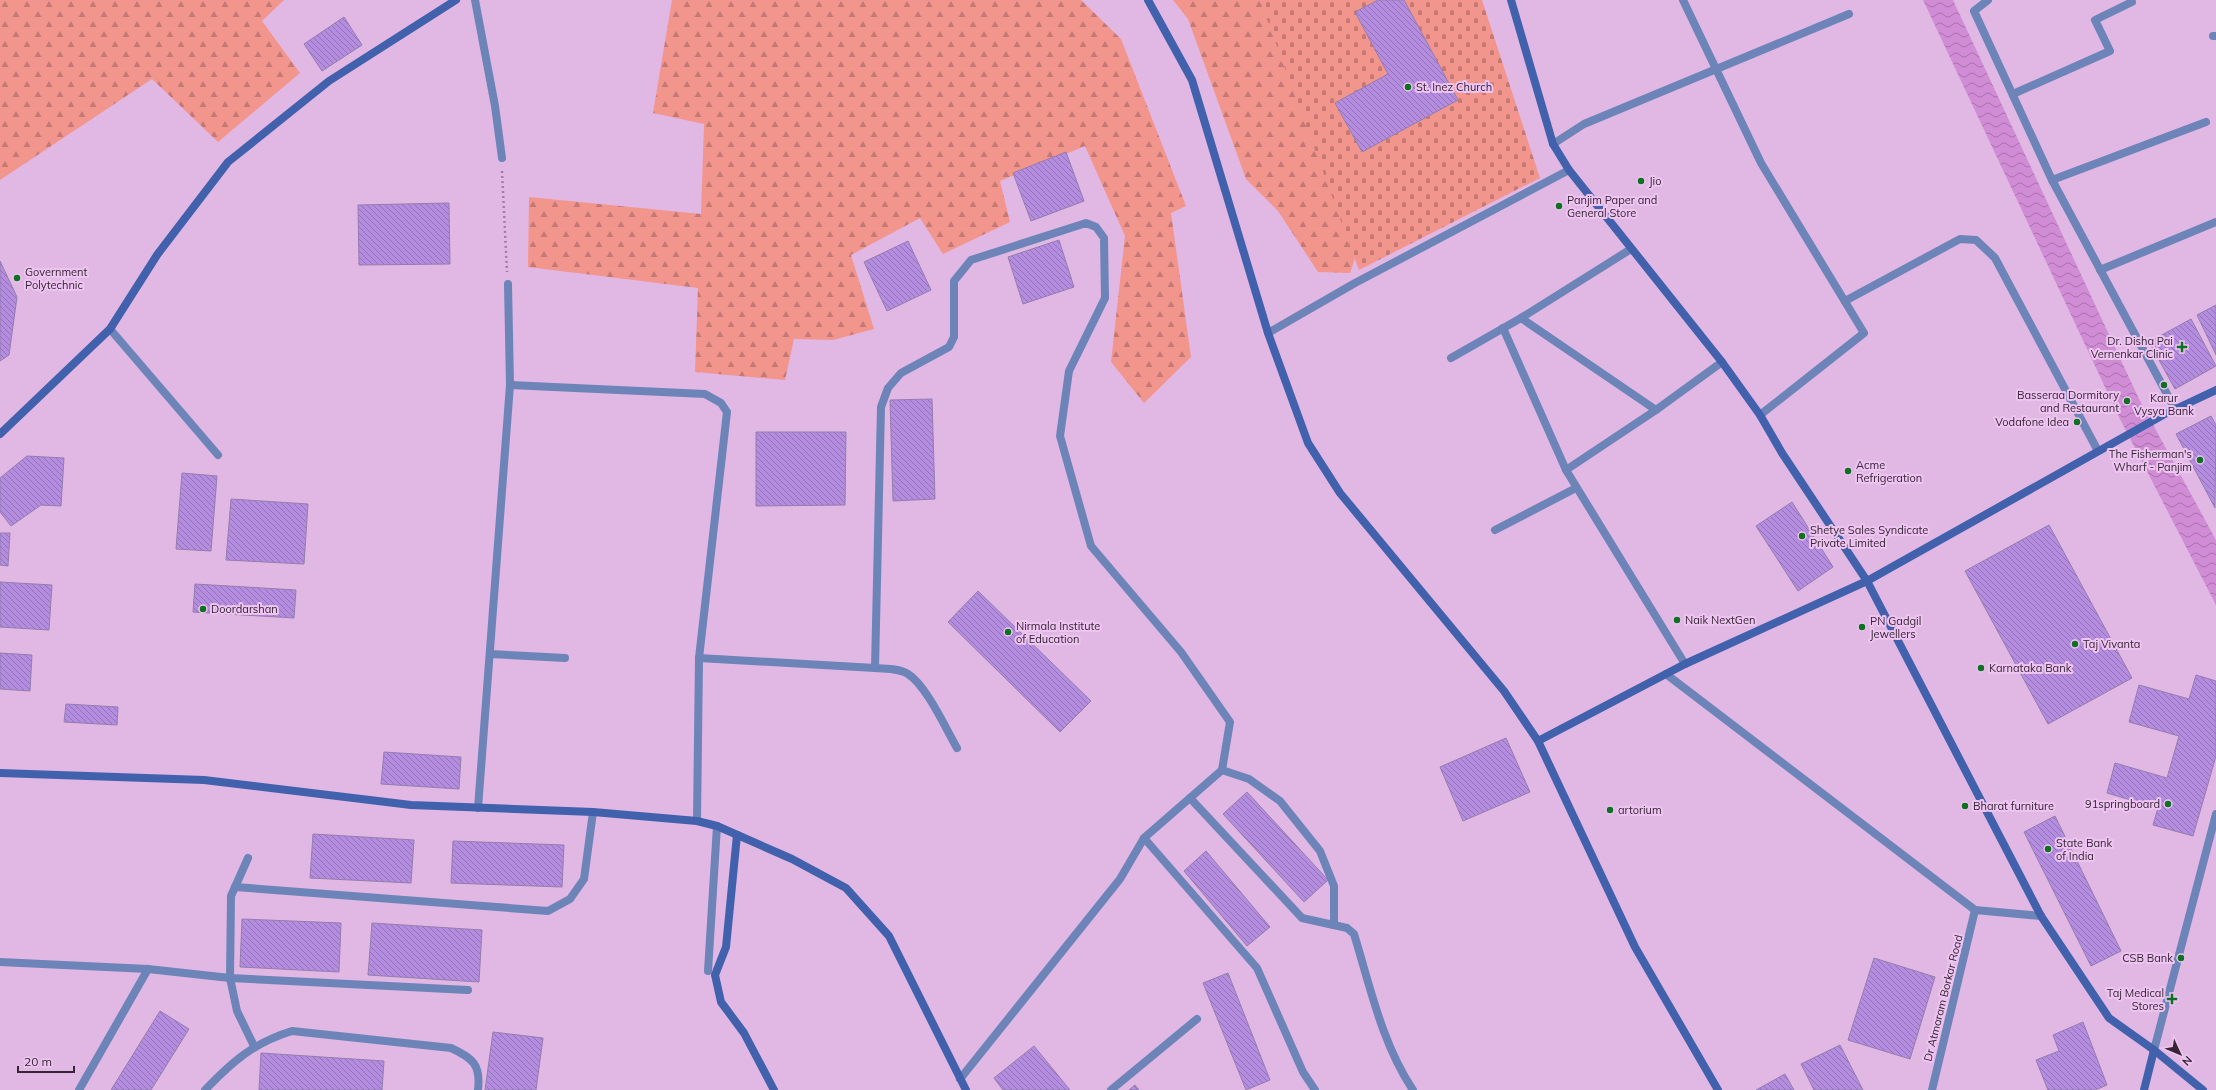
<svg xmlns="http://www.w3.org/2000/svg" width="2216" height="1090" viewBox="0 0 2216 1090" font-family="Mulish,sans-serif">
<defs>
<pattern id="forest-firs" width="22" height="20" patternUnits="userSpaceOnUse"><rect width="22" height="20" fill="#f2958d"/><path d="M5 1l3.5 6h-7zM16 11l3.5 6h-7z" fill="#c57974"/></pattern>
<pattern id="cemetery-stones" width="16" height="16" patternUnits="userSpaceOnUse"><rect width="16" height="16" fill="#f2958d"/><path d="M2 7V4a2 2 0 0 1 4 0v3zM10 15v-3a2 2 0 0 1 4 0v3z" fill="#c57974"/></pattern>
<pattern id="water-waves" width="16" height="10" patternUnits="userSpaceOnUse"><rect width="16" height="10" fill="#d08cd4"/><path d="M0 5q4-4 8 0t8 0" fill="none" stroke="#aa72ad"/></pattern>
<pattern id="building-back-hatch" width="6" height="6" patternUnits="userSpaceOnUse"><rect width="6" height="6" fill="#b48ce0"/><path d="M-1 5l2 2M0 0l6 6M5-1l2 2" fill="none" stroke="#9372b6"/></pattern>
</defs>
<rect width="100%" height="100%" fill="#e1b7e3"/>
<g fill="url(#forest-firs)">
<polygon points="0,0 284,0 262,21 300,73 218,142 152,79 0,180"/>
<polygon points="672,0 1081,0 1121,39 1186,206 1171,213 1191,357 1144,403 1111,362 1125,236 1085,146 1000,181 1010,222 943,254 920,218 851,255 874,329 833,340 794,339 785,380 695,372 698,288 528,267 529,197 701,214 704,124 653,113"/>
<polygon points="1173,0 1278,0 1363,234 1350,273 1318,272 1278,211 1246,179 1188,19"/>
</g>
<polygon fill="url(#cemetery-stones)" points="1260,0 1482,0 1540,178 1359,270"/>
<polygon fill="url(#water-waves)" points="1923,0 1953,0 2139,399 2216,540 2216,605 2120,419"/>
<g fill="url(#building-back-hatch)" stroke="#947eae">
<polygon points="1378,0 1404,0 1458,100 1362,152 1335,103 1388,74 1355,12"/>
<polygon points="344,17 362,45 322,71 304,44"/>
<polygon points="1066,152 1084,201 1031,221 1013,173"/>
<polygon points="449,203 450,264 359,265 358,205"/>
<polygon points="1059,240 1074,287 1023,304 1008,257"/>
<polygon points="908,241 931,290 887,311 864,262"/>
<polygon points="0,261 17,297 9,355 0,361"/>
<polygon points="2216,305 2216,355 2197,315"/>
<polygon points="2191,319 2216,366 2175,389 2149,342"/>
<polygon points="932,399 935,499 893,501 890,400"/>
<polygon points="2211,416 2216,425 2215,508 2176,434"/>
<polygon points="756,432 846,432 845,505 756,506"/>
<polygon points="27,456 64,458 61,506 41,505 11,526 0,512 0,478"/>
<polygon points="182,473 217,476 211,551 176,549"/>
<polygon points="231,499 308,504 304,564 226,560"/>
<polygon points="1792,502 1833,567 1798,591 1756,526"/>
<polygon points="2049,525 2132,678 2048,724 1965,571"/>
<polygon points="0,533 10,533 8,566 0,565"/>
<polygon points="0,582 52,585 49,630 0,627"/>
<polygon points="195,584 296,590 294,618 193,612"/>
<polygon points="978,591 1091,701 1060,732 948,622"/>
<polygon points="0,653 32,655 30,691 0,689"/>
<polygon points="2196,675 2216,681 2216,756 2193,836 2153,825 2158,808 2107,793 2115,763 2167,778 2179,736 2129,722 2139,685 2189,699"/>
<polygon points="66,704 118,707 117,725 64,722"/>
<polygon points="1506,738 1530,792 1463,821 1440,767"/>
<polygon points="384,752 461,757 459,789 381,784"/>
<polygon points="1247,792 1328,880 1304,902 1223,814"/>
<polygon points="2055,816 2121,951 2091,966 2024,832"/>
<polygon points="313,834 414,840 411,883 310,878"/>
<polygon points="453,841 564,845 562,887 451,883"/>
<polygon points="1206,851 1270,927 1247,946 1184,871"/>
<polygon points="242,919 341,923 339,972 240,967"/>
<polygon points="372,923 482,930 479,982 368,975"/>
<polygon points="1874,958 1935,977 1910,1059 1848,1040"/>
<polygon points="1228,973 1270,1080 1246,1090 1203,983"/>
<polygon points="160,1011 189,1029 151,1090 111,1090"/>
<polygon points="2083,1022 2107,1085 2095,1090 2048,1090 2036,1060 2059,1051 2053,1035"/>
<polygon points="493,1032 543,1038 536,1090 485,1090"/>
<polygon points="1840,1045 1863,1090 1814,1090 1801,1064"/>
<polygon points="1034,1046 1070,1090 1003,1090 994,1078"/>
<polygon points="261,1053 384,1061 382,1090 259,1090"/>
<polygon points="1785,1074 1794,1090 1756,1090"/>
<polygon points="1135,1085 1139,1090 1129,1090"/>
</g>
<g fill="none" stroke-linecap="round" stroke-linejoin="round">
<polyline stroke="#9f7fa1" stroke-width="2.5" stroke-dasharray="2 3" stroke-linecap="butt" points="502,171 507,272"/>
<g stroke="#6c84b8" stroke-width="8">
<polyline points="110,329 218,455"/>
<path d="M875 668C885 669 899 668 908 674 926 685 946 729 957 748"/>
<polyline points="248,858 231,896 230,978 237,1011 254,1046"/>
<polyline points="235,887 548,911 570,899 584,879 593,812"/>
<polyline points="0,962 148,969 230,978 468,990"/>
<polyline points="708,971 717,826"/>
<polyline points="79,1090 148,969"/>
<path d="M205 1090C232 1062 253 1043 292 1031L451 1048C473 1058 481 1065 478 1090"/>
<polyline points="1111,1090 1197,1019"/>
</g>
<g stroke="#6c84b8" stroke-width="8">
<polyline points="475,0 495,106 502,158"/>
<polyline points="1683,0 1761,163 1864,333 1760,415"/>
<polyline points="1988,0 1974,11 2052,180 2175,409"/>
<polyline points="2213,36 2216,36"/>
<polyline points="2013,94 2110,51 2095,20 2132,2"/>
<polyline points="1553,144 1584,124 1849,14"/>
<polyline points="2052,180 2206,122"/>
<polyline points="2100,270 2216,222"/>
<polyline points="1845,301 1960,239 1976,240 1995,258 2098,451"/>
<polyline points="1521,318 1656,410"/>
<polyline points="1503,328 1566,470"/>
<polyline points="1268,333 1355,283 1569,170"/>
<polyline points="1451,358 1521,318 1631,249"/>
<polyline points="510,385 705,394 721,403 727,412 699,658 697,821"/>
<polyline points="1495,530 1576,488"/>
<polyline points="490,654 565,658"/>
<polyline points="699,658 875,668 881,407 888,388 901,373 949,347 954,337 954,281 971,260 1086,223 1096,227 1104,238 1105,298 1069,371 1060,436 1091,546 1181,652 1230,722 1222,770 1144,838 1120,879 960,1079"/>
<polyline points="1685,664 1566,470 1656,410 1722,362"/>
<polyline points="1666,674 1975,910 2041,916"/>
<polyline points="1222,770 1249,779 1280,801 1320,851 1334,886 1334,925"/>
<path d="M1190 798 1302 918 1347 928 1354 934C1370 986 1382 1044 1413 1090"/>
<polyline points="478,808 510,385 508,284"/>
<polyline points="1144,838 1257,968 1303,1072 1315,1090"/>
<polyline points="2154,1050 2216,814"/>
<polyline points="1932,1090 1975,910"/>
</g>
<g stroke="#4161ac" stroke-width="8">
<polyline points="1148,0 1192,80 1268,333 1308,443 1340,493 1504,691 1538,741 1635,947 1718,1090"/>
<polyline points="1511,0 1553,144 1569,170 1722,362 1760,415 1782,453 1867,581 2041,916 2109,1018 2154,1050 2203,1090"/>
<polyline points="0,434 110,329 157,255 228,162 329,81 456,0"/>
<polyline points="1538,741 1685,664 1867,581 2163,415 2216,390"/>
<polyline points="0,773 204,780 411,805 593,812 697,821 717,826 792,859 846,888 889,936 966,1090"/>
<polyline points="737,835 726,947 715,975 721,1002 744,1033 774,1090"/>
<polyline points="2144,1090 2154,1050"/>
</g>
</g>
<g fill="#0c7120" stroke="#eec4f0" stroke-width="1.5">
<circle cx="1408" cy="87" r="4"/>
<circle cx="1641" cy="181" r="4"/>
<circle cx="1559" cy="206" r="4"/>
<circle cx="17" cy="278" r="4"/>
<path d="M2180 341h4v4h4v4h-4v4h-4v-4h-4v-4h4z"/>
<circle cx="2164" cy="385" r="4"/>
<circle cx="2127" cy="401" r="4"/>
<circle cx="2077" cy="422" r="4"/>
<circle cx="2200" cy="460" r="4"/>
<circle cx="1848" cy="471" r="4"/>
<circle cx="1802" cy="536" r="4"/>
<circle cx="203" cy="609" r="4"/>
<circle cx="1677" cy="620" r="4"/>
<circle cx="1862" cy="627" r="4"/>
<circle cx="1008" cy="632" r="4"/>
<circle cx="2075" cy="644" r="4"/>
<circle cx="1981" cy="668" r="4"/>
<circle cx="2168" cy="804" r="4"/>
<circle cx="1965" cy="806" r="4"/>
<circle cx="1610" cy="810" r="4"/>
<circle cx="2048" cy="849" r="4"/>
<circle cx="2181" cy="958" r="4"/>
<path d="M2170 993h4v4h4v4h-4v4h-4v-4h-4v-4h4z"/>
</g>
<g text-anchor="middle" stroke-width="4" stroke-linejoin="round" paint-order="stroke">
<g font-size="11" fill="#362536" stroke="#eec4f0" text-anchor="start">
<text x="1416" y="91">St. Inez Church</text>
<text x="1649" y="185">Jio</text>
<text x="1567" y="204">Panjim Paper and<tspan x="1567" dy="13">General Store</tspan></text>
<text x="25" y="276">Government<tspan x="25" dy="13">Polytechnic</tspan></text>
<text x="2173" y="345" text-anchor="end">Dr. Disha Pai<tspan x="2173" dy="13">Vernenkar Clinic</tspan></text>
<text x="2119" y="399" text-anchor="end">Basseraa Dormitory<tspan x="2119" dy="13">and Restaurant</tspan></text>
<text x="2164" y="402" text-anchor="middle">Karur<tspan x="2164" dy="13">Vysya Bank</tspan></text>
<text x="2069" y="426" text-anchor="end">Vodafone Idea</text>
<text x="2192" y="458" text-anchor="end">The Fisherman's<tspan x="2192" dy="13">Wharf - Panjim</tspan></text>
<text x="1856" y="469">Acme<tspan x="1856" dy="13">Refrigeration</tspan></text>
<text x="1810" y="534">Shetye Sales Syndicate<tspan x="1810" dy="13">Private Limited</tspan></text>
<text x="211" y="613">Doordarshan</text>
<text x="1685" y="624">Naik NextGen</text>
<text x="1870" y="625">PN Gadgil<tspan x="1870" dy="13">Jewellers</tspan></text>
<text x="1016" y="630">Nirmala Institute<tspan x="1016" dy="13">of Education</tspan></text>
<text x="2083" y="648">Taj Vivanta</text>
<text x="1989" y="672">Karnataka Bank</text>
<text x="2160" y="808" text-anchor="end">91springboard</text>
<text x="1973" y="810">Bharat furniture</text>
<text x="1618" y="814">artorium</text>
<text x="2056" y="847">State Bank<tspan x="2056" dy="13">of India</tspan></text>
<text x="2173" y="962" text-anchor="end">CSB Bank</text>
<text x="2164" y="997" text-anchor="end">Taj Medical<tspan x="2164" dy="13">Stores</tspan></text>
</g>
<g font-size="11" fill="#362536" stroke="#eec4f0">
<text transform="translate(1943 998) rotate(-76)" y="4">Dr Atmaram Borkar Road</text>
</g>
</g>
<g transform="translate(2180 1054) rotate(134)" stroke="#eec4f0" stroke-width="3" paint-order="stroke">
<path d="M0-3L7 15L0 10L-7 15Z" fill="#362536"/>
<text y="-6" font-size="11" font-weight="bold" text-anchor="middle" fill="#362536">N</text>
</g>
<path d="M18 1066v6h56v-6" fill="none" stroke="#362536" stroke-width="2"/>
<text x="24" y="1066" font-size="12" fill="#362536" stroke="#eec4f0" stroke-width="3" paint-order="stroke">20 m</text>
</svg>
